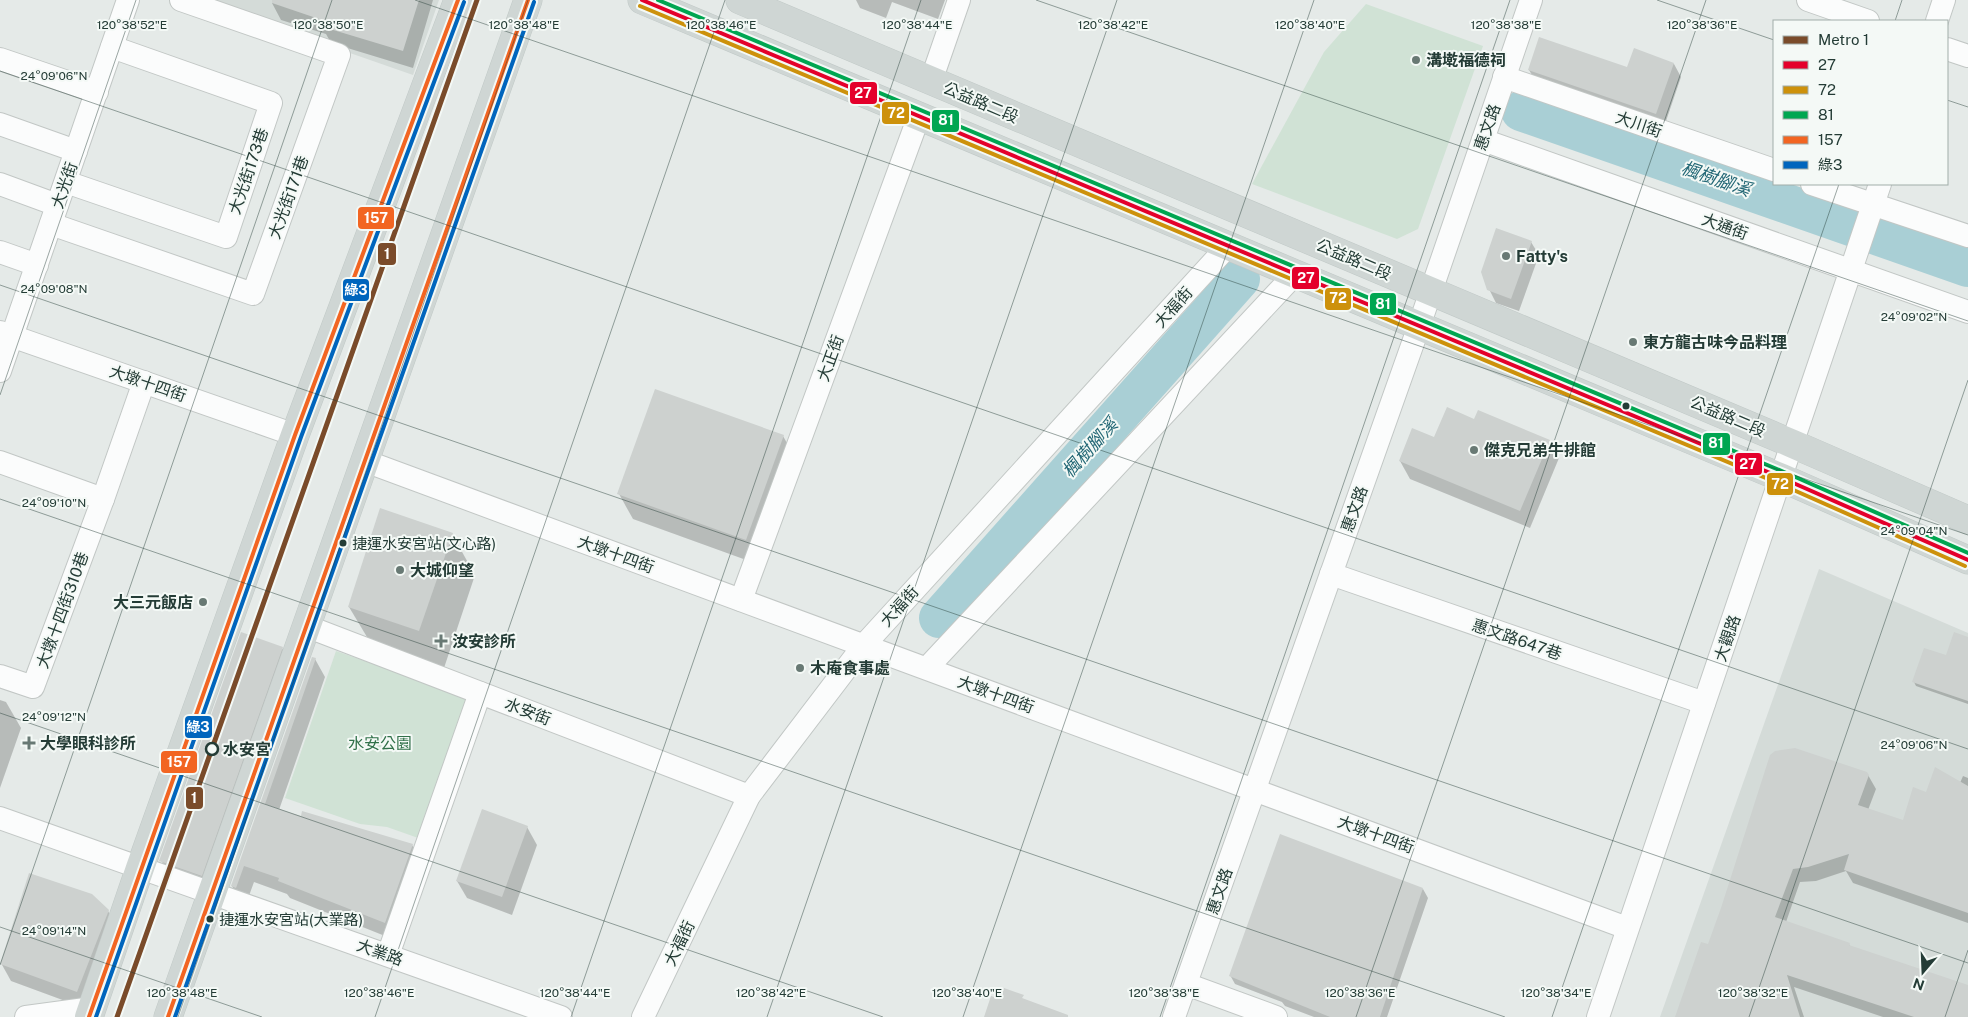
<svg xmlns="http://www.w3.org/2000/svg" width="1968" height="1017" viewBox="0 0 1968 1017" font-family="'Public Sans','Noto Sans TC',sans-serif">
<rect width="100%" height="100%" fill="#e5eae8"/>
<g fill="#d4dbd8">
<polygon points="198,0 439,0 413,75"/>
<polygon points="1819,569 1968,633 1968,1017 1660,1017"/>
</g>
<g fill="#d0e2d5">
<polygon points="1366,4 1483,46 1418,229 1397,239 1252,184 1324,52"/>
<polygon points="336,651 471,698 421,839 387,827 360,824 285,798"/>
</g>
<g fill="#0003">
<polygon points="273,0 433,0 413,68 331,43 326,34 281,20 272,3"/>
<polygon points="856,0 945,0 938,19 892,2 886,18 860,8"/>
<polygon points="1674,64 1681,77 1664,127 1537,83 1529,70 1628,69"/>
<polygon points="1531,242 1539,255 1519,311 1496,303 1489,289"/>
<polygon points="1475,420 1549,441 1559,458 1530,528 1410,479 1400,461 1435,438"/>
<polygon points="783,436 797,461 760,565 633,519 619,494"/>
<polygon points="452,534 475,575 443,671 373,647 349,607"/>
<polygon points="1968,638 1968,704 1916,686 1914,682"/>
<polygon points="282,648 292,665 212,893 171,878 161,860"/>
<polygon points="315,659 325,677 279,810 301,818 412,845 422,862 395,940 290,898 287,894 254,882 246,904 242,903 232,886"/>
<polygon points="0,700 6,702 21,728 0,788"/>
<polygon points="1868,775 1876,789 1868,810 1903,822 1927,794 1960,783 1963,776 1968,778 1968,923 1853,883 1846,871 1816,881 1800,882 1786,922 1849,944 1850,947 1968,987 1968,1017 1883,1017 1794,987 1804,1017 1677,1017 1708,946"/>
<polygon points="527,827 537,845 512,915 467,898 457,881"/>
<polygon points="1423,889 1428,898 1387,1017 1314,1017 1285,1006 1282,1002 1235,984 1230,975"/>
<polygon points="108,911 118,929 87,1009 11,981 1,963"/>
</g>
<g fill="none" stroke-linecap="round" stroke-linejoin="round">
<g stroke="#a9cfd5" stroke-width="40">
<polyline points="1521,111 1968,267"/>
<polyline points="939,618 1240,279"/>
</g>
</g>
<g fill="#cdd1cf">
<polygon points="272,0 419,0 403,51 320,26 322,20 272,3"/>
<polygon points="1539,37 1627,67 1634,48 1674,63 1656,114 1528,70"/>
<polygon points="1496,228 1532,241 1511,299 1487,290 1481,272"/>
<polygon points="655,389 784,435 746,540 617,494"/>
<polygon points="1447,407 1474,419 1478,410 1550,440 1520,511 1399,461 1412,428 1434,437"/>
<polygon points="380,508 453,533 419,631 348,607"/>
<polygon points="241,632 283,647 202,876 159,861"/>
<polygon points="1954,632 1968,637 1968,701 1912,682 1924,648 1946,655"/>
<polygon points="312,657 316,658 265,804 301,816 302,811 413,844 385,923 278,881 279,878 244,866 236,888 231,886"/>
<polygon points="1795,748 1867,772 1869,775 1858,805 1903,820 1913,787 1926,792 1935,767 1968,786 1968,913 1844,870 1849,854 1808,867 1793,869 1775,917 1850,943 1849,945 1968,985 1968,1017 1914,1017 1787,975 1800,1017 1675,1017 1701,942 1708,944 1721,908 1770,755 1775,751"/>
<polygon points="482,809 528,826 502,897 456,881"/>
<polygon points="1280,834 1423,888 1380,1017 1330,1017 1229,976"/>
<polygon points="29,873 92,894 109,910 77,992 0,964"/>
<polygon points="1004,988 1024,995 1022,998 1068,1015 1068,1017 984,1017 991,996 1001,999"/>
</g>
<g fill="none" stroke-linecap="round" stroke-linejoin="round">
<defs>
<g id="minor">
<polyline points="1808,0 1868,21"/>
<polyline points="1937,21 1944,0"/>
<polyline points="1947,49 1968,56"/>
<polyline points="0,59 97,92"/>
<polyline points="1504,77 1774,170"/>
<polyline points="931,81 959,0"/>
<polyline points="0,124 76,151"/>
<polyline points="1483,140 1968,312"/>
<polyline points="66,182 226,237 271,103 112,47"/>
<polyline points="0,184 57,205"/>
<polyline points="1812,184 1968,236"/>
<polyline points="51,224 253,294 339,55 181,0"/>
<polyline points="0,252 37,265"/>
<polyline points="0,332 295,435"/>
<polyline points="0,371 128,0"/>
<polyline points="365,461 1627,928"/>
<polyline points="0,462 103,499 33,687 0,676"/>
<polyline points="103,499 144,382"/>
<polyline points="1331,574 1704,703"/>
<polyline points="741,600 919,116"/>
<polyline points="306,626 749,796"/>
<polyline points="927,668 1295,274"/>
<polyline points="0,818 561,1017"/>
<polyline points="388,955 480,693"/>
<polyline points="1186,984 1276,1017"/>
<polyline points="26,1017 93,1008"/>
<polyline points="643,1017 749,796 864,645 1228,246"/>
<polyline points="1174,1017 1419,326 1531,0"/>
<polyline points="1598,1017 1880,184"/>
</g>
<g id="major">
<polyline points="642,0 1782,478 1968,560"/>
<polyline points="740,0 1793,444 1968,520"/>
<polyline points="89,1017 140,868 295,435 458,0"/>
<polyline points="168,1017 528,0"/>
</g>
</defs>
<use href="#minor" stroke="#c2c7c5" stroke-width="24"/>
<use href="#major" stroke="#c1c9c7" stroke-width="29"/>
<use href="#minor" stroke="#fbfcfc" stroke-width="22"/>
<use href="#major" stroke="#cfd6d4" stroke-width="28"/>
<defs>
<polyline id="bus-1" points="642,0 1782,478 1968,560"/>
<polyline id="bus-2" points="640,6 1780,484 1965,566"/>
<polyline id="bus-3" points="658,0 1784,472 1968,553"/>
<g id="bus-4">
<polyline points="89,1017 295,435 458,0"/>
<polyline points="168,1017 528,0"/>
</g>
<g id="bus-5">
<polyline points="96,1017 301,437 464,2"/>
<polyline points="175,1017 534,2"/>
</g>
</defs>
<use href="#bus-1" stroke="#f4f9f6" stroke-width="8"/>
<use href="#bus-2" stroke="#f4f9f6" stroke-width="8"/>
<use href="#bus-3" stroke="#f4f9f6" stroke-width="8"/>
<use href="#bus-4" stroke="#f4f9f6" stroke-width="8"/>
<use href="#bus-5" stroke="#f4f9f6" stroke-width="8"/>
<use href="#bus-1" stroke="#e4002b" stroke-width="4"/>
<use href="#bus-2" stroke="#cd910b" stroke-width="4"/>
<use href="#bus-3" stroke="#00a651" stroke-width="4"/>
<use href="#bus-4" stroke="#f26522" stroke-width="4"/>
<use href="#bus-5" stroke="#0065bd" stroke-width="4"/>
<defs>
<polyline id="metro-1" points="117,1017 477,0"/>
</defs>
<use href="#metro-1" stroke="#f4f9f6" stroke-width="9"/>
<use href="#metro-1" stroke="#7a4b2a" stroke-width="5"/>
</g>
<path fill="none" stroke="#243c36" stroke-width="1" stroke-opacity="0.45" d="M415 0 1968 535M1036 0 1968 321M1657 0 1774 40M1895 21 1902 0M0 71 1968 749M1947 100 1968 107M0 285 1968 963M0 395 136 0M0 499 1505 1017M0 713 883 1017M0 927 262 1017M0 965 332 0M178 1017 528 0M375 1017 725 0M571 1017 921 0M767 1017 1117 0M963 1017 1314 0M1160 1017 1510 0M1356 1017 1706 0M1552 1017 1839 184M1749 1017 1968 380M1945 1017 1968 950"/>
<g fill="#687974" stroke="#f4f9f6" stroke-width="2">
<circle cx="1416" cy="60" r="5"/>
<circle cx="1506" cy="256" r="5"/>
<circle cx="1633" cy="342" r="5"/>
<circle cx="1474" cy="450" r="5"/>
<circle cx="400" cy="570" r="5"/>
<circle cx="203" cy="602" r="5"/>
<path d="M438.5 633.5h5v5h5v5h-5v5h-5v-5h-5v-5h5z"/>
<circle cx="800" cy="668" r="5"/>
<path d="M26.5 735.5h5v5h5v5h-5v5h-5v-5h-5v-5h5z"/>
</g>
<g fill="#243c36" stroke="#f4f9f6" stroke-width="2">
<circle cx="1626" cy="406" r="4.5"/>
<circle cx="343" cy="543" r="4.5"/>
<circle cx="210" cy="919" r="4.5"/>
</g>
<circle fill="#f4f9f6" stroke="#243c36" stroke-width="2.5" cx="212" cy="749" r="6"/>
<g text-anchor="middle" stroke-width="4" stroke-linejoin="round" paint-order="stroke">
<g font-size="15" fill="#243c36" stroke="#f4f9f6" text-anchor="start">
<text x="352" y="549">捷運水安宮站(文心路)</text>
<text x="219" y="925">捷運水安宮站(大業路)</text>
</g>
<g font-size="16" font-weight="bold" fill="#243c36" stroke="#f4f9f6" text-anchor="start">
<text x="1426" y="66">溝墘福德祠</text>
<text x="1516" y="262">Fatty's</text>
<text x="1643" y="348">東方龍古味今品料理</text>
<text x="1484" y="456">傑克兄弟牛排館</text>
<text x="410" y="576">大城仰望</text>
<text x="193" y="608" text-anchor="end">大三元飯店</text>
<text x="452" y="647">汝安診所</text>
<text x="810" y="674">木庵食事處</text>
<text x="40" y="749">大學眼科診所</text>
</g>
<g font-size="16" fill="#243c36" stroke="#f4f9f6">
<text transform="translate(981 102) rotate(23)" y="6">公益路二段</text>
<text transform="translate(1639 124) rotate(19)" y="6">大川街</text>
<text transform="translate(1487 127) rotate(-71)" y="6">惠文路</text>
<text transform="translate(248 171) rotate(-71)" y="6">大光街173巷</text>
<text transform="translate(64 185) rotate(-71)" y="6">大光街</text>
<text transform="translate(288 197) rotate(-70)" y="6">大光街171巷</text>
<text transform="translate(1725 226) rotate(20)" y="6">大通街</text>
<text transform="translate(1354 259) rotate(23)" y="6">公益路二段</text>
<text transform="translate(1173 307) rotate(-48)" y="6">大福街</text>
<text transform="translate(830 358) rotate(-70)" y="6">大正街</text>
<text transform="translate(148 383) rotate(19)" y="6">大墩十四街</text>
<text transform="translate(1728 416) rotate(23)" y="6">公益路二段</text>
<text transform="translate(1354 509) rotate(-70)" y="6">惠文路</text>
<text transform="translate(616 554) rotate(20)" y="6">大墩十四街</text>
<text transform="translate(899 606) rotate(-48)" y="6">大福街</text>
<text transform="translate(62 610) rotate(-70)" y="6">大墩十四街310巷</text>
<text transform="translate(1727 638) rotate(-71)" y="6">大觀路</text>
<text transform="translate(1517 639) rotate(19)" y="6">惠文路647巷</text>
<text transform="translate(996 694) rotate(20)" y="6">大墩十四街</text>
<text transform="translate(528 711) rotate(21)" y="6">水安街</text>
<text transform="translate(1376 834) rotate(20)" y="6">大墩十四街</text>
<text transform="translate(1219 891) rotate(-71)" y="6">惠文路</text>
<text transform="translate(679 943) rotate(-64)" y="6">大福街</text>
<text transform="translate(380 952) rotate(20)" y="6">大業路</text>
</g>
<g font-size="16" fill="#31714a" stroke="#f4f9f6">
<text x="380" y="749">水安公園</text>
</g>
<g font-size="16" font-weight="bold" fill="#243c36" stroke="#f4f9f6" text-anchor="start">
<text x="223" y="755">水安宮</text>
</g>
<g font-size="18" font-style="italic" fill="#226775" stroke="#f4f9f6">
<text transform="translate(1716 179) rotate(19)" y="6">楓樹腳溪</text>
<text transform="translate(1090 448) rotate(-48)" y="6">楓樹腳溪</text>
</g>
</g>
<g font-size="12" text-anchor="middle" fill="#243c36" stroke="#f4f9f6" stroke-width="4" stroke-linejoin="round" paint-order="stroke">
<text x="132" y="29">120°38'52"E</text>
<text x="524" y="29">120°38'48"E</text>
<text x="721" y="29">120°38'46"E</text>
<text x="917" y="29">120°38'44"E</text>
<text x="1113" y="29">120°38'42"E</text>
<text x="1310" y="29">120°38'40"E</text>
<text x="1506" y="29">120°38'38"E</text>
<text x="1702" y="29">120°38'36"E</text>
<text x="328" y="29">120°38'50"E</text>
<text x="54" y="80">24°09'06"N</text>
<text x="54" y="293">24°09'08"N</text>
<text x="1914" y="321">24°09'02"N</text>
<text x="54" y="507">24°09'10"N</text>
<text x="1914" y="535">24°09'04"N</text>
<text x="54" y="721">24°09'12"N</text>
<text x="1914" y="749">24°09'06"N</text>
<text x="54" y="935">24°09'14"N</text>
<text x="182" y="997">120°38'48"E</text>
<text x="379" y="997">120°38'46"E</text>
<text x="575" y="997">120°38'44"E</text>
<text x="771" y="997">120°38'42"E</text>
<text x="967" y="997">120°38'40"E</text>
<text x="1164" y="997">120°38'38"E</text>
<text x="1360" y="997">120°38'36"E</text>
<text x="1556" y="997">120°38'34"E</text>
<text x="1753" y="997">120°38'32"E</text>
</g>
<g stroke="#f4f9f6" stroke-width="2">
<rect x="849" y="81" width="29" height="24" rx="5" fill="#e4002b"/>
<rect x="881" y="101" width="29" height="24" rx="5" fill="#cd910b"/>
<rect x="931" y="109" width="29" height="24" rx="5" fill="#00a651"/>
<rect x="357" y="206" width="38" height="24" rx="5" fill="#f26522"/>
<rect x="377" y="242" width="20" height="24" rx="5" fill="#7a4b2a"/>
<rect x="1291" y="266" width="29" height="24" rx="5" fill="#e4002b"/>
<rect x="342" y="278" width="28" height="24" rx="5" fill="#0065bd"/>
<rect x="1324" y="287" width="28" height="24" rx="5" fill="#cd910b"/>
<rect x="1369" y="292" width="28" height="24" rx="5" fill="#00a651"/>
<rect x="1702" y="432" width="29" height="24" rx="5" fill="#00a651"/>
<rect x="1734" y="452" width="29" height="24" rx="5" fill="#e4002b"/>
<rect x="1766" y="472" width="28" height="24" rx="5" fill="#cd910b"/>
<rect x="184" y="715" width="29" height="24" rx="5" fill="#0065bd"/>
<rect x="160" y="750" width="38" height="24" rx="5" fill="#f26522"/>
<rect x="185" y="786" width="19" height="24" rx="5" fill="#7a4b2a"/>
</g>
<g font-size="14" text-anchor="middle" font-weight="bold" fill="#fff">
<text x="863" y="98">27</text>
<text x="896" y="118">72</text>
<text x="946" y="125">81</text>
<text x="376" y="223">157</text>
<text x="387" y="259">1</text>
<text x="1306" y="283">27</text>
<text x="356" y="295">綠3</text>
<text x="1338" y="303">72</text>
<text x="1383" y="309">81</text>
<text x="1716" y="448">81</text>
<text x="1748" y="469">27</text>
<text x="1780" y="489">72</text>
<text x="198" y="732">綠3</text>
<text x="179" y="767">157</text>
<text x="194" y="803">1</text>
</g>
<rect x="1773" y="20" width="175" height="165" fill="#f4f9f6" stroke="#a1ada9"/>
<rect x="1783" y="36" width="25" height="8" fill="#7a4b2a" stroke="#a1ada9"/>
<text x="1818" y="45" font-size="15" fill="#243c36">Metro 1</text>
<rect x="1783" y="61" width="25" height="8" fill="#e4002b" stroke="#a1ada9"/>
<text x="1818" y="70" font-size="15" fill="#243c36">27</text>
<rect x="1783" y="86" width="25" height="8" fill="#cd910b" stroke="#a1ada9"/>
<text x="1818" y="95" font-size="15" fill="#243c36">72</text>
<rect x="1783" y="111" width="25" height="8" fill="#00a651" stroke="#a1ada9"/>
<text x="1818" y="120" font-size="15" fill="#243c36">81</text>
<rect x="1783" y="136" width="25" height="8" fill="#f26522" stroke="#a1ada9"/>
<text x="1818" y="145" font-size="15" fill="#243c36">157</text>
<rect x="1783" y="161" width="25" height="8" fill="#0065bd" stroke="#a1ada9"/>
<text x="1818" y="170" font-size="15" fill="#243c36">綠3</text>
<g transform="translate(1923 972) rotate(199)" stroke="#f4f9f6" stroke-width="4" paint-order="stroke">
<path d="M0-4L9 19L0 12L-9 19Z" fill="#243c36"/>
<text y="-8" font-size="14" font-weight="bold" text-anchor="middle" fill="#243c36">N</text>
</g>
</svg>
